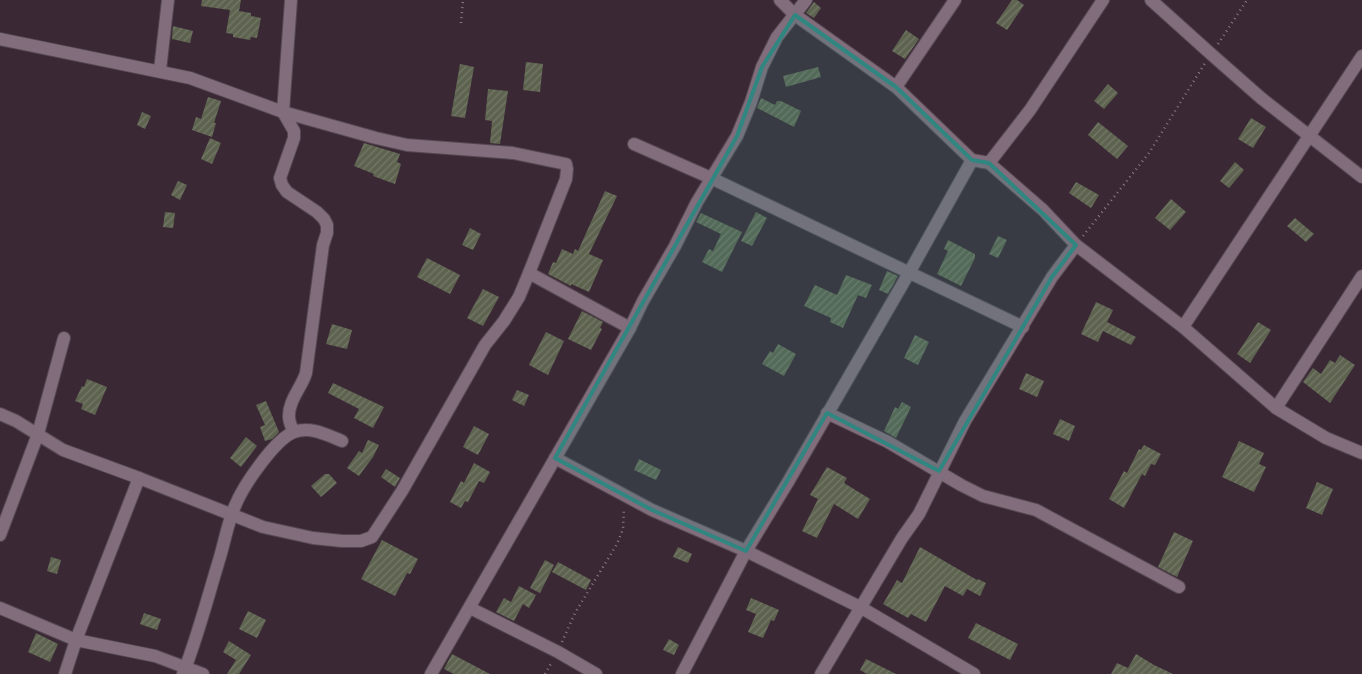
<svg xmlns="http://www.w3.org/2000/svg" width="1362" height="674" viewBox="0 0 1362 674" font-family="'Roboto Condensed',sans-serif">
<defs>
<pattern id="building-hatch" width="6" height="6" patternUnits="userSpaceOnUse" patternTransform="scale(1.25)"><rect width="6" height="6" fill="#5d634f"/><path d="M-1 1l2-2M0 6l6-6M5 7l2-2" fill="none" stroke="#747968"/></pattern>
</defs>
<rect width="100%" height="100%" fill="#3a2935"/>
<g fill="url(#building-hatch)">
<polygon points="202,0 241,0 239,11 251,13 251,16 261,18 257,38 251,37 250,40 233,37 233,34 226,33 230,10 201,6"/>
<polygon points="1012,0 1017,0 1024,5 1007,30 996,23"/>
<polygon points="814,2 821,8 814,18 806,13"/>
<polygon points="173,26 193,31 190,43 172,39"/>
<polygon points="906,30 919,39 905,59 892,51"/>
<polygon points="526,62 543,64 540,92 523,90"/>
<polygon points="460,64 474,67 465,118 451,116"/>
<polygon points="818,67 821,77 786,87 783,76"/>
<polygon points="1108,84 1118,93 1104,109 1094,101"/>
<polygon points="488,89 508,91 500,144 490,143 492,121 485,120"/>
<polygon points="208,97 221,101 214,123 216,123 212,137 192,130 196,117 201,119"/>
<polygon points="761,98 775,105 777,101 781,101 801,111 794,127 757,108"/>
<polygon points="142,112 151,116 145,129 137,125"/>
<polygon points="1251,118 1266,127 1253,148 1238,139"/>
<polygon points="1098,122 1128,146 1117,159 1088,135"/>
<polygon points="210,138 221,143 212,164 201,159"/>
<polygon points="364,143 400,154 397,162 401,164 395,184 373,176 374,174 354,166"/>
<polygon points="1235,162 1244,170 1229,188 1220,181"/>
<polygon points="178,181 187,185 180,200 171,195"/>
<polygon points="1076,182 1099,195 1091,208 1069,193"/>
<polygon points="605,191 617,196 589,254 603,260 589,292 571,284 571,286 548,274 553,262 556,263 562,249 573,254 575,249 578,251"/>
<polygon points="1171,199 1186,212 1170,230 1155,218"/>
<polygon points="165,212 175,213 173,228 163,227"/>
<polygon points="756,212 767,218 752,246 741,241"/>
<polygon points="701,213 742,232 722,272 702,262 709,249 713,251 721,234 696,222"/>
<polygon points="1295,218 1314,234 1306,242 1287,226"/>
<polygon points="470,228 481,234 473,250 462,245"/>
<polygon points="998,236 1007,240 998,258 989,254"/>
<polygon points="948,240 975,254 975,258 961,286 937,274 948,251 944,249"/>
<polygon points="427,258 460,275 450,294 417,277"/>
<polygon points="887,271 898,276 888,294 879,290"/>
<polygon points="846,275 872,285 866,298 858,295 843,328 830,322 831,318 804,306 815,285 837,295"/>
<polygon points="483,289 499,297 483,326 467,318"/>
<polygon points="1096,302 1113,310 1107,322 1136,337 1131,345 1103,331 1098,342 1081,334"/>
<polygon points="582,311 603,322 600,328 602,329 591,350 568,339"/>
<polygon points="1258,322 1271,330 1250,363 1237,354"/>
<polygon points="332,324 352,330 347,349 326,344"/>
<polygon points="546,332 564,341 548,375 529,365"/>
<polygon points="915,335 929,342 918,365 904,358"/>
<polygon points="778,344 796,354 784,376 762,364 770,351 773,353"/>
<polygon points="1340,355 1355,365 1330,403 1303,382 1313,368 1321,374 1330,360 1335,363"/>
<polygon points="1026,373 1044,381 1037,397 1019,389"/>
<polygon points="87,379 107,387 95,415 81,409 83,404 75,401 82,386 84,387"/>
<polygon points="333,383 384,407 373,428 354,418 359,409 328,393"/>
<polygon points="517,390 529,395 524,406 512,400"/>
<polygon points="266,401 279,432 272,439 265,441 260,427 265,425 256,405"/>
<polygon points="902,402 911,407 896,438 884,431 895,407 898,409"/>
<polygon points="1060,419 1075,426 1069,441 1053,434"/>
<polygon points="474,426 489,434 478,455 463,447"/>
<polygon points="246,437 257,446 241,467 230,458"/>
<polygon points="368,440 379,445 373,457 359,476 347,468 359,451 362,453"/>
<polygon points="1239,441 1264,453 1259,464 1266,467 1254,492 1222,477"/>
<polygon points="1144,445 1161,454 1155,465 1151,464 1145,476 1142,474 1124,508 1109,499 1124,471 1127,473 1139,449 1141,450"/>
<polygon points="639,459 661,470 656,480 634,470"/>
<polygon points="474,463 490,472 484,483 479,481 468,502 465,501 461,508 450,502 461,481 464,483"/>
<polygon points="827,467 847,478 844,483 870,499 858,519 834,504 817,538 802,531 818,499 810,495"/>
<polygon points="386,469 400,478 395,487 381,477"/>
<polygon points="325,474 329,474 337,483 321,497 311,486"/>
<polygon points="1317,482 1333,489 1322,515 1306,508"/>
<polygon points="1174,532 1193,541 1177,577 1158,567"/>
<polygon points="382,540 418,559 410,574 407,573 395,596 361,579"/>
<polygon points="678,547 692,554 688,563 673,557"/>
<polygon points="920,547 977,580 978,579 986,583 980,596 967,589 963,596 945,586 926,622 911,614 908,618 883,604 897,580 902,583"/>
<polygon points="51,557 61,560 57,574 47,571"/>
<polygon points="545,560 554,565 540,593 530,588"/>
<polygon points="558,562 591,580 586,590 552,572"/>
<polygon points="519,586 536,595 529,608 523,604 514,621 496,612 504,598 511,602"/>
<polygon points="751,598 779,610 774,621 771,620 763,638 748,632 756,614 746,610"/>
<polygon points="248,611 266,620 257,638 239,629"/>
<polygon points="144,613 161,619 157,630 140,624"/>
<polygon points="976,623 1018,644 1010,660 968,638"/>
<polygon points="36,633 58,644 50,662 28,652"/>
<polygon points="669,639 679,645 674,655 663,650"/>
<polygon points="229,641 251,655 239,674 227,674 236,660 223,652"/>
<polygon points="452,654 490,674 454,674 444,669"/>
<polygon points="1136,654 1154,665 1173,674 1111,674 1117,663 1128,668"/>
<polygon points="866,659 896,674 867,674 860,670"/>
</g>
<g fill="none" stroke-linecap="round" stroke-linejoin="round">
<defs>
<g id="minor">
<path d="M291 0 283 112 294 131V138L280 178 282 185 287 192 317 212 324 219 327 225V233L323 245 306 373C302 387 288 401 289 417 289 422 292 427 293 432"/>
<polyline points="780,0 795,15 896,87 972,160 989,163 1043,210 1076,245 1183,327 1276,408 1326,438 1362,453"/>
<polyline points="1151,0 1211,54 1261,98 1362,177"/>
<polyline points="0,39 190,78 283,112 376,138 407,145 513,153 566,164 567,169 566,179 529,273"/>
<polyline points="160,70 168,0"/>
<polyline points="896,87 955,0"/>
<polyline points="634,144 711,178 1023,327"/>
<polyline points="989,163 1030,110 1103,0"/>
<polyline points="1183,327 1362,56"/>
<polyline points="1276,408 1362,276"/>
<polyline points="827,413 888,442 961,485 983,496 1036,510 1179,587"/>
<polyline points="0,414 16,421 63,450 139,478 263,527 313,538 342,541 361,541 372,537 402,491 485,345 504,321 519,297 529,273 630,328"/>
<polyline points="555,458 652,510 746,551 860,607 974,674"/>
<polyline points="0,535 38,434 64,338"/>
<polyline points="0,608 76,640 155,656 203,674"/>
<polyline points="470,608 558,652 596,674"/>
<polyline points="65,674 76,640 139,478"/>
<path d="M183 674C198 636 208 596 220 557 225 540 228 522 235 506 243 486 275 439 294 432 311 426 327 435 342 441"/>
<polyline points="431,674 630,328 643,301 675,246 697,202 737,136 751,102 762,67 777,37 806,0"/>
<polyline points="682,674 746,551 788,482 909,273 972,160"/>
<polyline points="821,674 902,538 919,514 965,421 1052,277 1076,245"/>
</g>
</defs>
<use href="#minor" stroke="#554751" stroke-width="14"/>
<g stroke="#8b7c86" stroke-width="2.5" stroke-dasharray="1 4" stroke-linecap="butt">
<polyline points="461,23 463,0"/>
<polyline points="1218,44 1247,0"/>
<polyline points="1083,236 1149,153 1205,63"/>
<polyline points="562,642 575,613 617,544 623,529 624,508"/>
<polyline points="545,674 552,662"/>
</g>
<use href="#minor" stroke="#816d7b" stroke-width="12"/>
</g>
<path fill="#308680" fill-opacity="0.2" stroke="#308680" stroke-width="4" stroke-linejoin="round" d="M795 15 896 87 972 160 989 163 1076 245 1052 277 939 471 827 413 746 551 652 510 555 458 737 136 762 67Z"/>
</svg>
